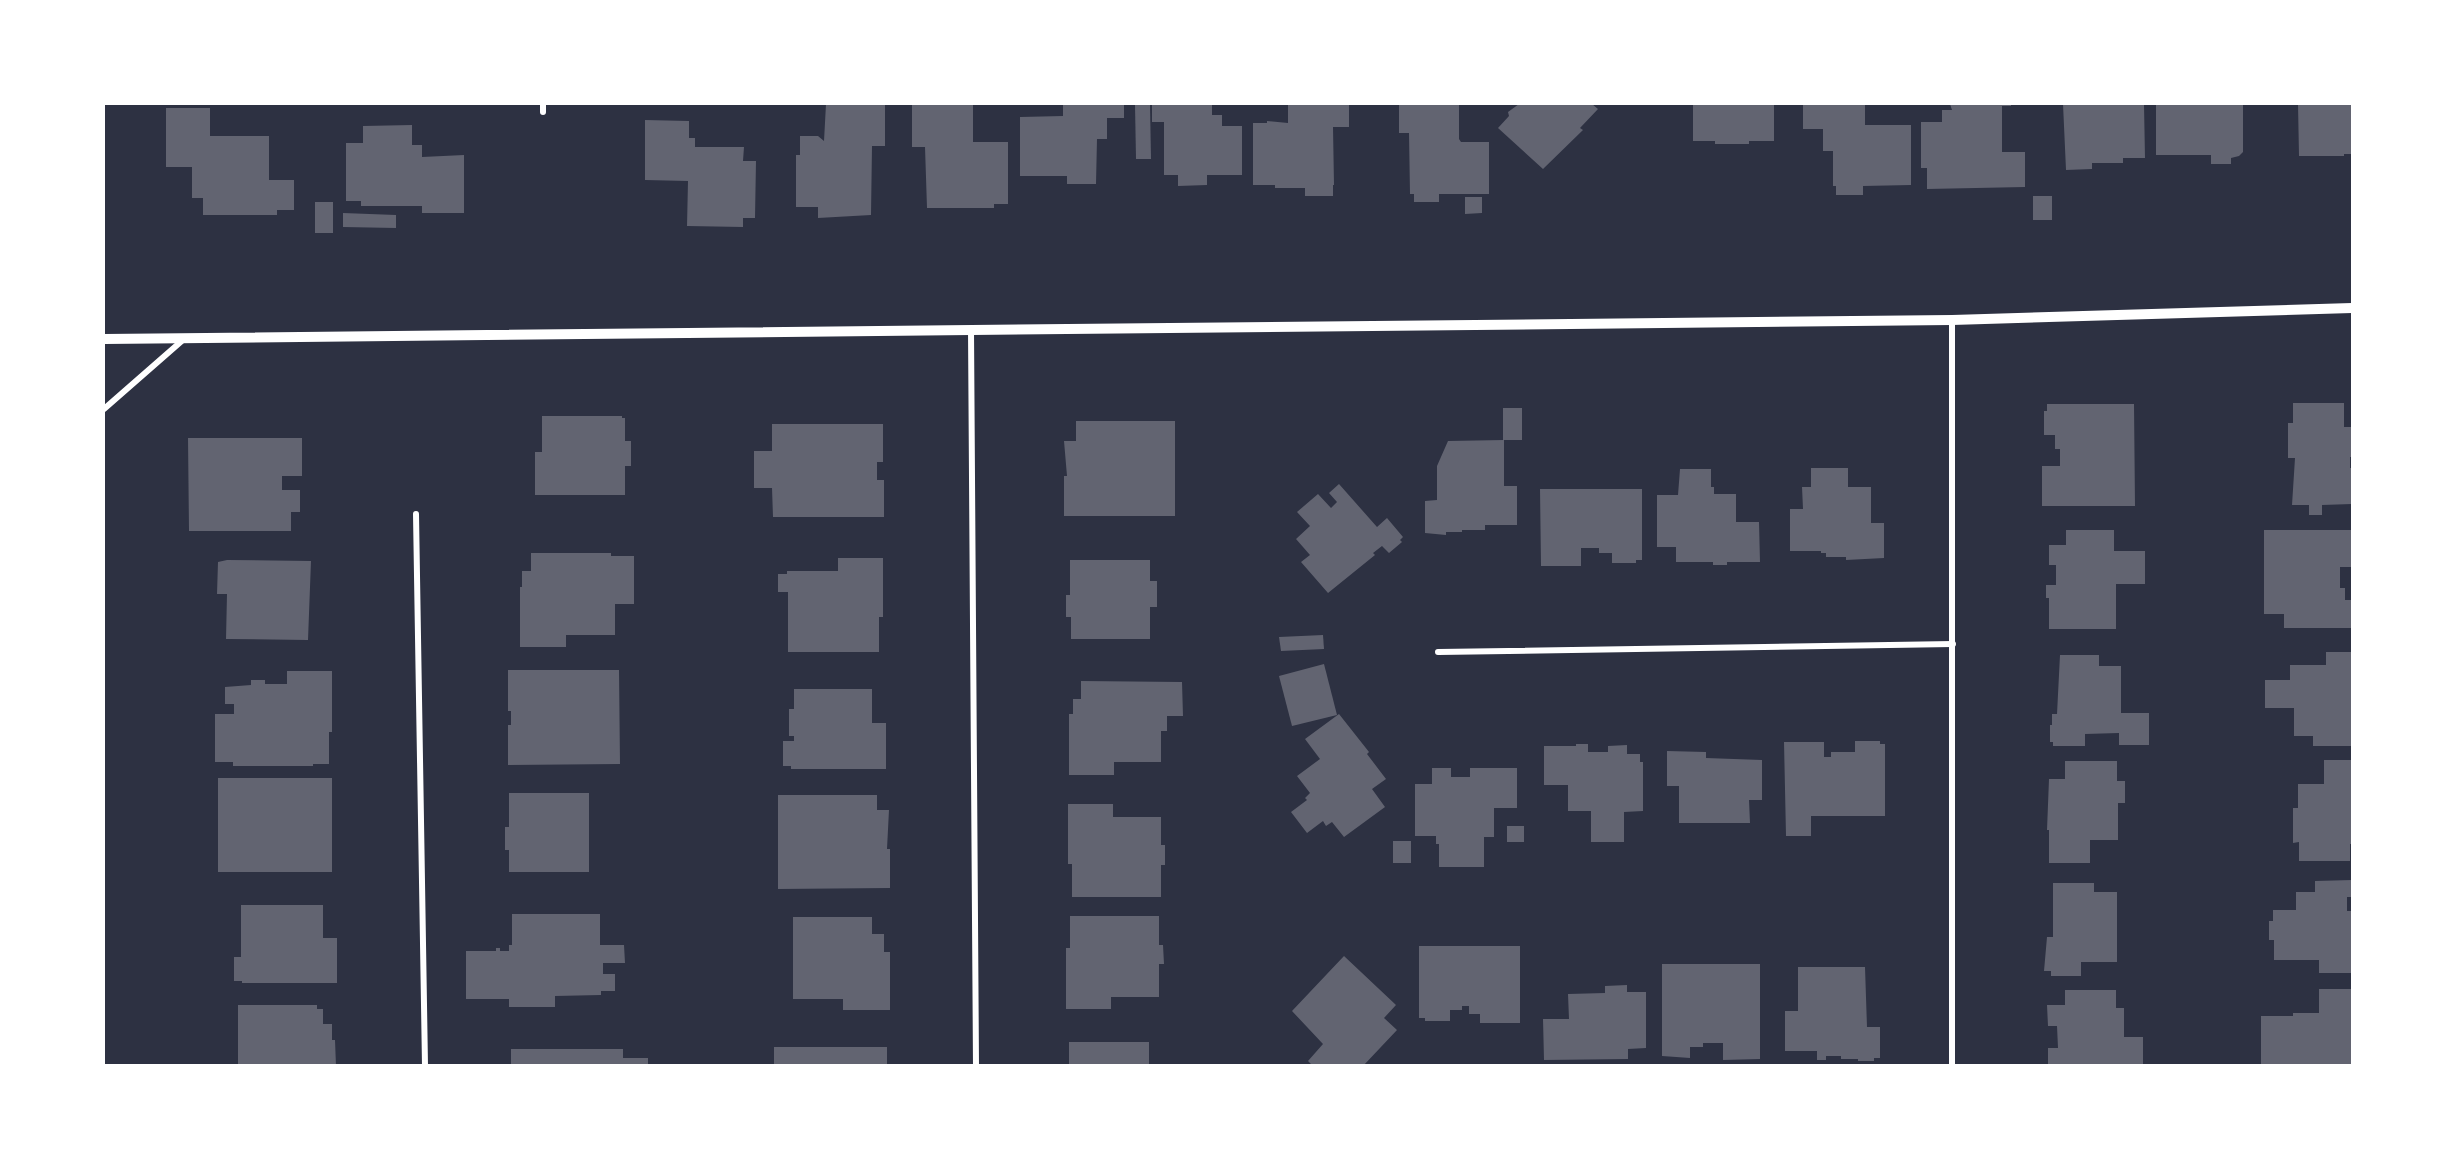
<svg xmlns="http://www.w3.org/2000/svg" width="2456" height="1169" viewBox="0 0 2456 1169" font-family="Merriweather,serif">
<rect width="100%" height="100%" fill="#2d3142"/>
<g fill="#626471">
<polygon points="826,104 885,104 885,146 872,146 871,215 818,218 818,207 796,207 796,155 800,155 800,136 818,136 824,141"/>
<polygon points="912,104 973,104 973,142 1008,142 1008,204 994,204 994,208 927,208 925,147 912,147"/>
<polygon points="1063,104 1124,104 1124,118 1107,118 1107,139 1097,139 1096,184 1067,184 1067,176 1020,176 1020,117 1063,116"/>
<polygon points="1152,104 1212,104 1212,115 1222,115 1222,126 1242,126 1242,175 1207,175 1207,185 1178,186 1178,175 1164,175 1164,122 1152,122"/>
<polygon points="1288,104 1349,104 1349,127 1333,127 1334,185 1333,185 1333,196 1305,196 1305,188 1275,188 1275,185 1253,185 1253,123 1267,123 1267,121 1288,123"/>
<polygon points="1399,104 1459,104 1459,139 1461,142 1489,142 1489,194 1439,194 1439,202 1414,202 1414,194 1410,194 1409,133 1399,133"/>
<polygon points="1519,104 1592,104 1598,109 1580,128 1583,130 1543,169 1498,128 1509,116 1508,112"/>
<polygon points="1693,104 1774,104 1774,141 1749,141 1749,144 1715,144 1715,141 1693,141"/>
<polygon points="1803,104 1865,104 1865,125 1911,125 1911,185 1863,186 1863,195 1836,195 1836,186 1833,186 1833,151 1823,151 1823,129 1803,129"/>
<polygon points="1950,104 2011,104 2011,106 2002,106 2002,152 2025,152 2025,187 1927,189 1927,168 1921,168 1921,122 1942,122 1942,110 1952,110"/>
<polygon points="2063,104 2144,104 2145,158 2123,158 2123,163 2092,163 2092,169 2066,170"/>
<polygon points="2156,104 2243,104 2243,152 2239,156 2231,158 2231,164 2211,164 2211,155 2156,155"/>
<polygon points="2298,104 2352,104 2352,154 2344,154 2344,156 2299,156"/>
<polygon points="1135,105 1150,105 1151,159 1136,159"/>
<polygon points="166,108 210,108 210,136 269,136 269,180 294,180 294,210 277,210 277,215 203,215 203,198 192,198 192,167 166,167"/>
<polygon points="645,120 689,121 689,138 695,138 695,147 744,147 743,161 756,161 755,218 743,218 743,227 687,226 688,181 645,180"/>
<polygon points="412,125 412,145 422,145 422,157 464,155 464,213 422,213 422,206 361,206 361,201 346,201 346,143 363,143 363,126"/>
<rect x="2033" y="196" width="19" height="24"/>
<polygon points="1465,197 1482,197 1482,213 1465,214"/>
<rect x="315" y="202" width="18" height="31"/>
<polygon points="343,213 396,215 396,228 343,227"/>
<polygon points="2293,403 2344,403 2344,427 2352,427 2352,457 2350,457 2350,468 2352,468 2352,504 2322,505 2322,515 2309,515 2309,505 2292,505 2295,458 2288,458 2288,423 2293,423"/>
<polygon points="2047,404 2134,404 2135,506 2042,506 2042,466 2060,466 2060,449 2055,449 2055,435 2044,435 2044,411 2047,411"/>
<rect x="1503" y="408" width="19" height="32"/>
<polygon points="542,416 622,416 622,418 625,418 625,441 631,441 631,466 625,466 625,495 535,495 535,452 542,452"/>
<polygon points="1076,421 1175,421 1175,516 1064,516 1064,476 1067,476 1064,441 1076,441"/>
<polygon points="772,424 883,424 883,462 877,462 877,480 884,480 884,517 773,517 772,488 754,488 754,451 772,451"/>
<polygon points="188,438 302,438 302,476 282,476 282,490 300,490 300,512 291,512 291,531 189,531"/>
<polygon points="1504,440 1504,486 1517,486 1517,525 1485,525 1485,530 1462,530 1462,532 1446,532 1446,535 1425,533 1425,501 1437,500 1437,466 1448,441"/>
<polygon points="1811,468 1848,468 1848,487 1871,487 1871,523 1884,523 1884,558 1846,560 1846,557 1826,557 1826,553 1821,553 1821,551 1790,551 1790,509 1803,509 1802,487 1811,487"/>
<polygon points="1680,469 1711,469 1711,487 1714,487 1714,494 1736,494 1736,522 1759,522 1760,562 1727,562 1727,565 1713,565 1713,562 1676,562 1676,547 1657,547 1657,495 1678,495"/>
<polygon points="1339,484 1377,527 1387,518 1403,537 1400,540 1402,542 1389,553 1382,546 1373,553 1375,555 1328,593 1301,562 1310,555 1296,539 1310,526 1297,512 1318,494 1331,508 1337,502 1329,493"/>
<polygon points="1540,489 1642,489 1642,560 1636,560 1636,563 1612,563 1612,553 1599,553 1599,548 1581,548 1581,566 1541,566"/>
<polygon points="2066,530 2114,530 2114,551 2145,551 2145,584 2116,584 2116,629 2049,629 2049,598 2046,598 2046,585 2056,585 2056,565 2049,565 2049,545 2066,545"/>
<polygon points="2264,530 2352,530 2352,567 2340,567 2340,588 2345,588 2345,600 2352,600 2352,628 2284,628 2284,614 2264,614"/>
<polygon points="531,553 611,553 611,556 634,556 634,604 615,604 615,635 566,635 566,647 520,647 520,587 522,587 522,571 531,571"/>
<polygon points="838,558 883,558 883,617 879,617 879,652 788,652 788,592 778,592 778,574 787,574 787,571 838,571"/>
<polygon points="227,560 311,561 308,640 226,639 227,594 217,594 218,562"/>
<polygon points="1070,560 1150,560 1150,581 1157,581 1157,607 1150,607 1150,639 1071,639 1071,617 1066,617 1066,595 1070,595"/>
<polygon points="1323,635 1324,649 1281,651 1279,637"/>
<polygon points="2326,652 2352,652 2352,746 2313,746 2313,736 2294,736 2294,708 2265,708 2265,680 2290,680 2290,665 2326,665"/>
<polygon points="2060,655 2099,655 2099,666 2121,666 2121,713 2149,713 2149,745 2119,745 2119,733 2085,734 2085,746 2053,746 2053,742 2050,742 2050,725 2052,725 2052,714 2057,714"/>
<polygon points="1324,664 1337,715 1292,726 1279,676"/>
<polygon points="508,670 619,670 620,764 508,765 508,725 511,725 511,711 508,711"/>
<polygon points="287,671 332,671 332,732 329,732 329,764 313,764 313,766 233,766 233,762 215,762 215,714 234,714 234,704 225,704 225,687 251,685 251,680 265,680 265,684 287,684"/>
<polygon points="1081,681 1182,682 1183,716 1167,716 1167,731 1161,731 1161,762 1114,762 1114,775 1069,775 1069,714 1073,714 1073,699 1081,699"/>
<polygon points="794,689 872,689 872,723 886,723 886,769 791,769 791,766 783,766 783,741 794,741 794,736 789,736 789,709 794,709"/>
<polygon points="1339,714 1369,752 1367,754 1386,779 1372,789 1385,807 1344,837 1332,822 1326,826 1323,821 1307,833 1291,812 1307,800 1305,798 1310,793 1297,776 1320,759 1305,739"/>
<polygon points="1855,741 1880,741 1880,744 1885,744 1885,816 1811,816 1811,836 1786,836 1784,742 1824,742 1824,757 1831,757 1831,752 1855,752"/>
<polygon points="1576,744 1588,744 1588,752 1608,752 1608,746 1627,745 1627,754 1640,754 1640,762 1643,762 1643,811 1624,812 1624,842 1591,842 1591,811 1568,811 1568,785 1544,785 1544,746 1576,746"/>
<polygon points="1667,751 1706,752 1706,758 1762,760 1762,800 1749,800 1750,823 1679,823 1679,786 1667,786"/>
<polygon points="2324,760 2352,760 2352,844 2350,844 2350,861 2299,861 2299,842 2293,843 2293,808 2298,808 2298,784 2324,784"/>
<polygon points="2065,761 2117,761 2117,781 2125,781 2125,803 2118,803 2118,840 2090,840 2090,863 2049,863 2049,830 2047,830 2049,779 2065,779"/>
<polygon points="1432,768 1451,768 1451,777 1470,777 1470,768 1517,768 1517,808 1494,808 1494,837 1484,837 1484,867 1439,867 1439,844 1436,844 1436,836 1415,836 1415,784 1432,784"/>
<rect x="218" y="778" width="114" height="94"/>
<polygon points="509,793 589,793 589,872 509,872 509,850 505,850 505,827 509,827"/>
<polygon points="778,795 877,795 877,810 889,810 887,849 890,849 890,888 778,889"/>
<polygon points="1068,804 1113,804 1113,817 1161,817 1161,845 1165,845 1165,865 1161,865 1161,897 1072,897 1072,864 1068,864"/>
<rect x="1507" y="826" width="17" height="16"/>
<rect x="1393" y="841" width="18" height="22"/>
<polygon points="2352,880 2352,897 2347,897 2347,911 2352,911 2352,973 2319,973 2319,960 2274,960 2274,940 2269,940 2269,921 2273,921 2273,910 2296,910 2296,892 2315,892 2315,881"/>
<polygon points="2053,883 2094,883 2094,892 2117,892 2117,962 2081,962 2081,976 2051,976 2051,971 2044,971 2047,937 2053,937"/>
<polygon points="241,905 323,905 323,938 337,938 337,983 242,983 242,981 234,981 234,957 241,957"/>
<polygon points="512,914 600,914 600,945 624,945 625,963 603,963 603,974 615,974 615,991 601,991 601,995 555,996 555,1007 509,1007 509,999 466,999 466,951 496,951 496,948 500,948 500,951 509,951 509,945 512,945"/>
<polygon points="1070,916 1159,916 1159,945 1163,945 1164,964 1159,964 1159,997 1111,997 1111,1009 1066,1009 1066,948 1070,948"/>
<polygon points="793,917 872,917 872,934 884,934 884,952 890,952 890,1010 843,1010 843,999 793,999"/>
<polygon points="1419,946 1520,946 1520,1023 1480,1023 1480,1014 1469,1014 1469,1006 1462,1006 1462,1010 1450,1010 1450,1021 1425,1021 1425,1018 1419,1018"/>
<polygon points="1344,956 1396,1005 1384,1018 1397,1030 1363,1066 1313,1066 1308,1061 1323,1044 1292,1011"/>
<polygon points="1662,964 1760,964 1760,1059 1723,1060 1723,1043 1703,1043 1703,1047 1690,1047 1690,1058 1662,1056"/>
<polygon points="1798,967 1865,967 1867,1027 1880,1027 1880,1058 1874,1058 1874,1061 1858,1061 1858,1059 1841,1059 1841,1056 1826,1056 1826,1060 1817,1060 1817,1051 1785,1051 1785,1011 1798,1011"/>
<polygon points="1627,985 1627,992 1646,992 1646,1048 1628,1049 1628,1059 1544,1060 1543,1019 1569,1019 1568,994 1605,993 1605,986"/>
<polygon points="2319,989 2352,989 2352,1066 2261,1066 2261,1016 2293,1016 2293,1013 2319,1013"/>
<polygon points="2065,990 2116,990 2116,1008 2124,1008 2124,1037 2143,1037 2143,1066 2048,1066 2048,1048 2058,1048 2057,1026 2048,1026 2047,1005 2065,1005"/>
<polygon points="238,1005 317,1005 317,1009 323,1009 323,1024 332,1024 332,1040 335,1040 336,1066 238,1066"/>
<rect x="1069" y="1042" width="80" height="24"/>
<rect x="774" y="1047" width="113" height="19"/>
<polygon points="511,1049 623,1049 623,1058 648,1058 648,1066 511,1066"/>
</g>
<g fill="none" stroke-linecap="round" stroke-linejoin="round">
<g stroke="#fff" stroke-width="6">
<polyline points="543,112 543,104"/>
<polyline points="1952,320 1952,1066"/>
<polyline points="971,330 976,1066"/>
<polyline points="104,409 184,339"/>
<polyline points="416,514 425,1066"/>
<polyline points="1438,652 1953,644"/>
</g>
<polyline stroke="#fff" stroke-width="10" points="104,339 1952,320 2352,308"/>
</g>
<rect width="2456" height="1169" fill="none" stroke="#ffffff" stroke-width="210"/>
</svg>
